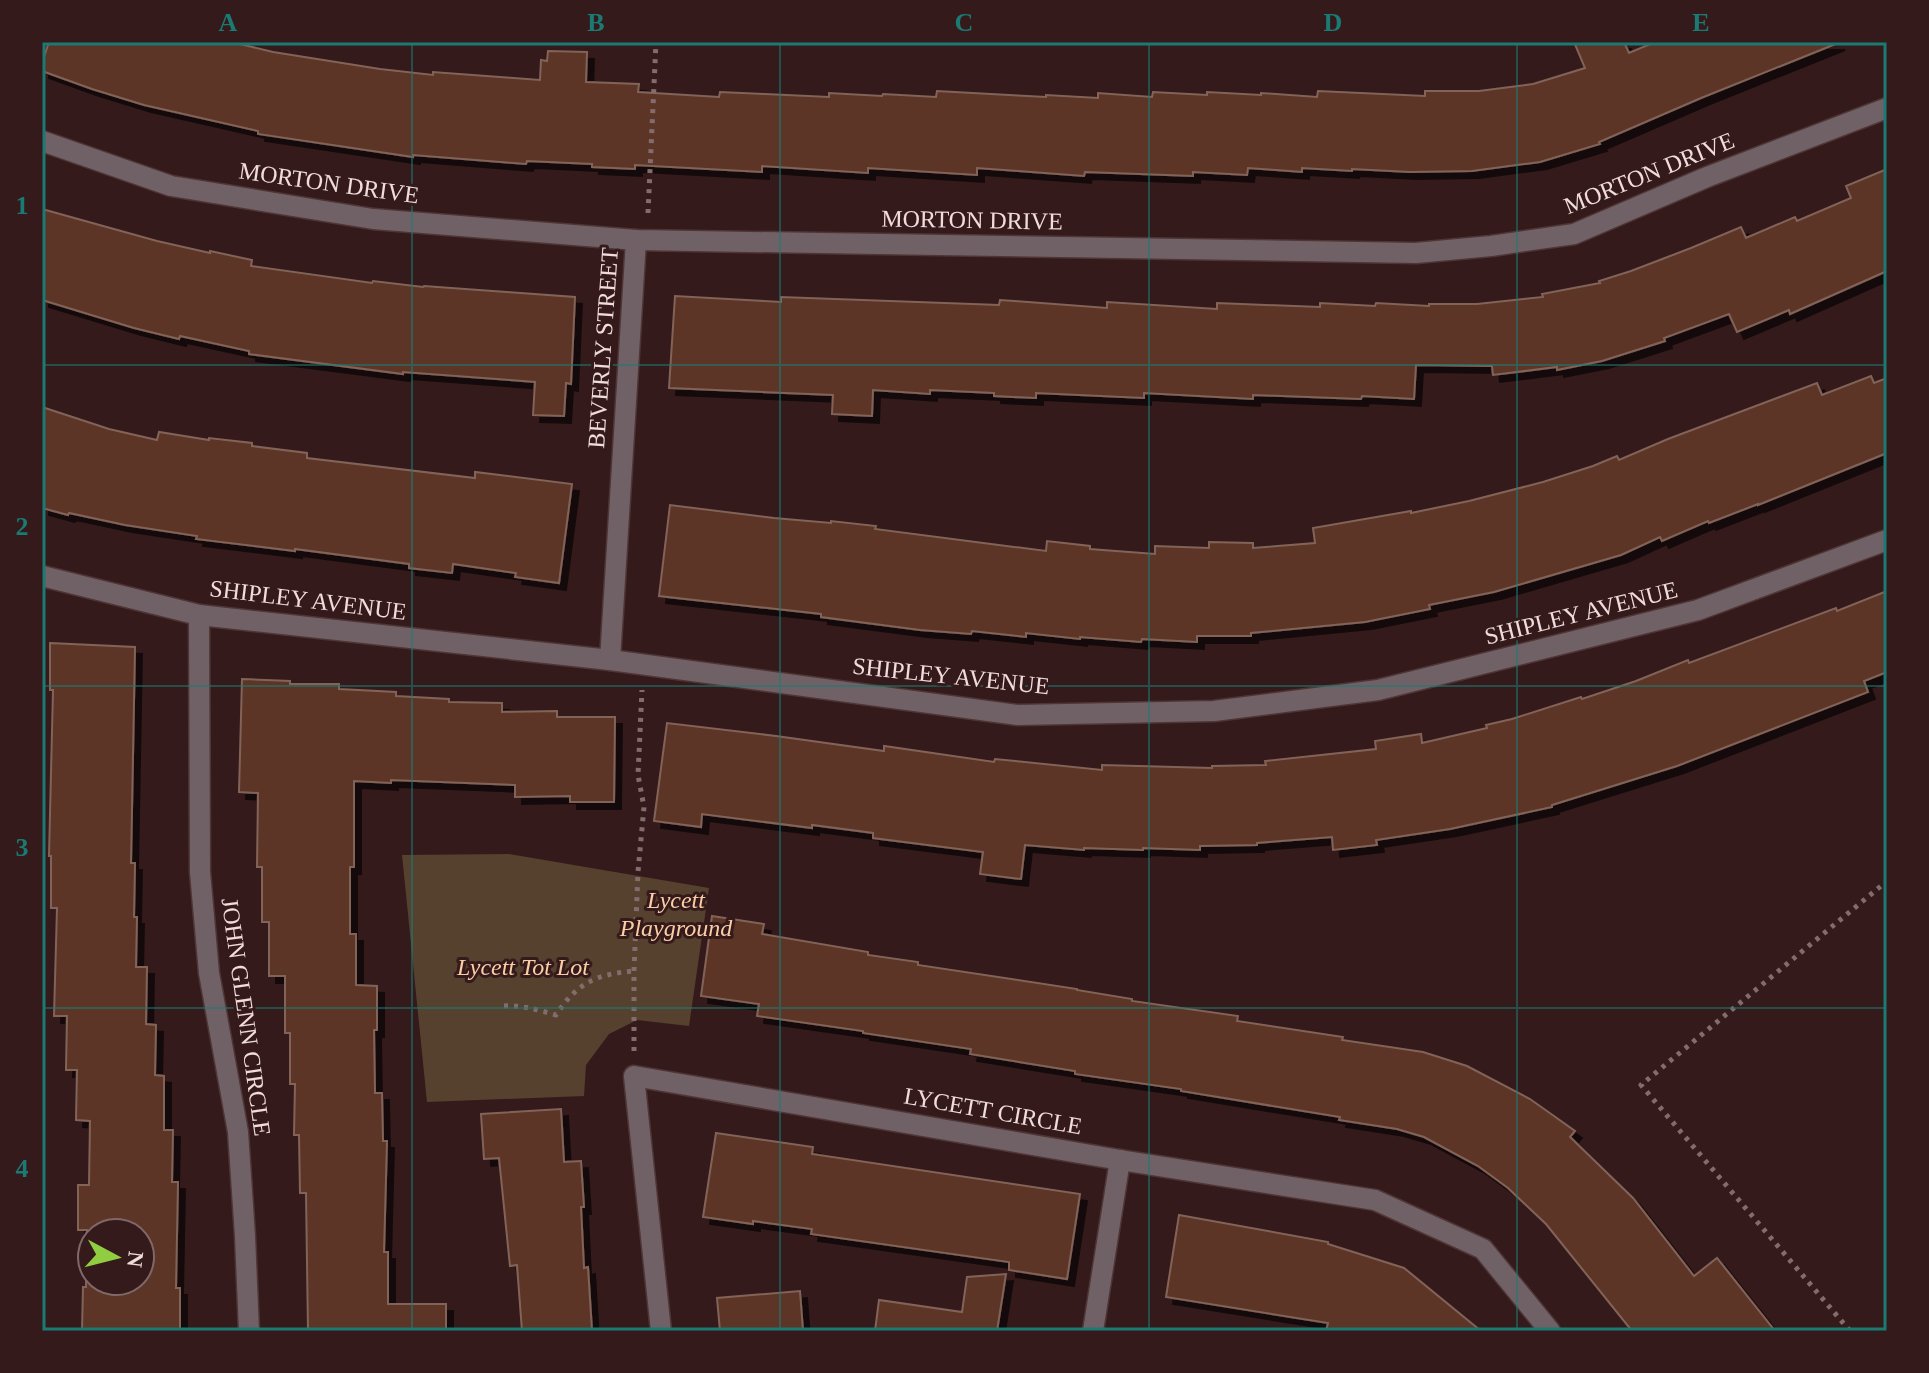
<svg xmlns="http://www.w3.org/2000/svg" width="1929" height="1373" viewBox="0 0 1929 1373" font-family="Georgia,serif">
<defs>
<filter id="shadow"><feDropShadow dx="7" dy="7" stdDeviation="0" flood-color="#0009"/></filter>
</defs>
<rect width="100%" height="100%" fill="#351a1b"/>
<polygon fill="#56412f" points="509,854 709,888 689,1026 637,1020 609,1034 586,1065 584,1096 427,1102 402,855"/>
<g fill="#5c3427" stroke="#826359" stroke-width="2" fill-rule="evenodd" filter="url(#shadow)">
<polygon points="49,42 232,42 273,52 380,69 433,75 433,72 540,80 541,60 547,61 548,51 587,52 586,82 639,84 638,92 719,97 720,92 829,97 829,93 882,96 883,94 936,97 937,91 1046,97 1046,95 1098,98 1098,93 1152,97 1153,92 1207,95 1207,92 1261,95 1261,93 1317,97 1318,91 1425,96 1425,91 1479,91 1533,84 1585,68 1574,42 1624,42 1629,53 1655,42 1838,43 1701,98 1599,142 1600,144 1540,162 1472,171 1410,172 1352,169 1352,171 1302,168 1302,172 1248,168 1247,175 1193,172 1193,176 1085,172 1084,176 977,168 977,175 868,168 868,173 762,166 762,172 635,165 635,169 592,167 592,164 527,161 526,164 413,155 413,157 258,134 258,131 144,105 92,89 42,71 42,63"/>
<polygon points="1887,169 1887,271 1878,275 1790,314 1789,310 1737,332 1729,314 1664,338 1665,341 1602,361 1557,370 1557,367 1493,375 1492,366 1416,365 1414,399 1362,396 1361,399 1253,395 1253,399 1144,393 1144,398 1036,393 1036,398 994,396 994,393 930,390 930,394 873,390 872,416 832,414 833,395 669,388 675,296 781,302 781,297 999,305 1000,300 1107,308 1107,302 1217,309 1217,303 1320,307 1320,303 1375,306 1376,303 1429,306 1429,304 1477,304 1543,297 1542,294 1600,283 1599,281 1631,271 1691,248 1741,227 1746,238 1795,217 1797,221 1851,198 1846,186"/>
<polygon points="42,209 157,241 210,253 210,251 252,260 251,266 372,283 373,281 423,287 424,286 575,297 571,384 566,383 564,416 533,415 535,382 403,372 403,374 249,354 249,351 180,336 179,339 134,328 42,300"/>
<polygon points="1871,376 1874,383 1887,378 1887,453 1758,505 1758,504 1709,523 1708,521 1662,541 1660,537 1621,555 1494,592 1429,605 1430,609 1365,622 1251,633 1251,636 1197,636 1197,642 1142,639 1141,642 1080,637 1080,639 1026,633 1026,637 972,631 971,634 920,630 821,617 821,614 659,596 670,505 774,518 831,523 831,521 876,526 875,529 1046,551 1047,541 1090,546 1090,549 1155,554 1155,546 1209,548 1209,542 1253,543 1253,548 1315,543 1313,528 1411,511 1411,513 1469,501 1543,482 1593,466 1617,456 1619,460 1668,439 1817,383 1822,395"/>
<polygon points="42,407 109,429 157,440 159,432 209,440 209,438 252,443 252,446 307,453 307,458 475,478 475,472 572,484 559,583 515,577 516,573 453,564 452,573 409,568 409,564 295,549 295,551 196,539 197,536 125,525 69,513 68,515 42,508"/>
<polygon points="1887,591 1887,672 1864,681 1868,692 1677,766 1552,805 1552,807 1450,829 1376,840 1377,845 1333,850 1332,837 1257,843 1257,845 1200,846 1200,850 1143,848 1143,850 1084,848 1084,850 1025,845 1021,879 980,874 983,852 873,838 873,833 812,825 812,828 702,814 701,827 654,821 667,723 776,736 884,751 884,746 994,762 995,759 1102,770 1102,765 1212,768 1212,766 1266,765 1265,761 1376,749 1375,741 1421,734 1422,743 1487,728 1486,725 1512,719 1581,697 1582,699 1636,681 1688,660 1689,663 1836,608 1837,611"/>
<path d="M50 643 135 647 131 863H135L134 917H137L136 967H147L146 1024 156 1025 155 1075 164 1076V1130H173L172 1182H178L176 1288H180V1331H82L83 1287H86L87 1230H78V1185H89L90 1121 76 1120 77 1070H66L67 1016H54L57 908H51V856H49L53 690H50ZM92 1233H140V1281H92Z"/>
<polygon points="242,679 290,681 290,684 339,684 339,689 396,692 396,696 449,699 449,702 502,703 502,712 557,711 557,717 615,717 614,802 570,802 570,796 515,797 515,785 391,780 391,783 354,781 354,867 350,867 350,934 356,934 356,985 377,986 377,1030 374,1030 375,1093 382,1093 383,1141 387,1141 384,1252 388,1252 388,1304 446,1304 446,1331 308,1331 306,1193 300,1193 299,1135 294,1135 295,1084 290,1084 290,1033 285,1033 285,976 269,976 269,922 262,922 262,867 257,867 258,793 239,792"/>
<polygon points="712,916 764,924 762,934 868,952 868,955 918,962 918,965 1077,989 1077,990 1132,999 1132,1001 1238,1016 1237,1021 1343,1037 1342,1040 1423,1052 1467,1066 1530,1099 1575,1131 1570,1137 1633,1198 1694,1276 1717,1258 1775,1331 1632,1331 1546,1224 1508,1188 1478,1166 1424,1137 1397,1129 1339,1120 1340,1117 1181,1091 1181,1089 1075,1074 1075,1071 970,1054 971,1049 863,1033 863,1031 757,1016 759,1004 701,996"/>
<polygon points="561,1109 564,1162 581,1161 584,1207 581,1207 584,1268 588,1267 592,1331 522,1331 517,1265 510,1266 499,1158 484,1159 481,1114"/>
<polygon points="716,1133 813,1147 812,1154 1080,1194 1067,1279 1009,1270 1009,1262 811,1234 812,1229 753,1221 753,1224 703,1217"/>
<polygon points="1179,1215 1328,1242 1328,1244 1404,1268 1481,1331 1326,1331 1328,1323 1166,1297"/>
<polygon points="1006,1274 997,1331 875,1331 879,1300 962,1312 967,1277"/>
<polygon points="800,1291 803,1331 720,1331 717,1298"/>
</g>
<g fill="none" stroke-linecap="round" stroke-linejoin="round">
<defs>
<g id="minor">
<polyline points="42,141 171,186 373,219 636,240 1416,253 1491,246 1574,234 1707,177 1887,108"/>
<polyline points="42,576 199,615 610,660 1018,715 1214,711 1378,690 1698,610 1887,540"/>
<polyline points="199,615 200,872 209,973 238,1132 245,1236 249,1331"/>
<polyline points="610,660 636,240"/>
<polyline points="661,1331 634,1076 1120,1160 1375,1200 1483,1249 1550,1331"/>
<polyline points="1093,1331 1120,1160"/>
</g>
</defs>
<use href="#minor" stroke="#4f3536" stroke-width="23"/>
<g stroke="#846c6d" stroke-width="5" stroke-dasharray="4 6" stroke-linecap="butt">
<polyline points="648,213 656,42"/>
<path d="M504 1006C522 1005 539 1010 556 1015 577 983 596 974 634 971"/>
<polyline points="634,1051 634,971 638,872 644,807 638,775 642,690"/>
<polyline points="1850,1331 1641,1085 1887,881"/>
</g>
<use href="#minor" stroke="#706166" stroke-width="20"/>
</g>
<path fill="none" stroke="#1a7b74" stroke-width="2" stroke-opacity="0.55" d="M412 42V1331M780 42V1331M1149 42V1331M1517 42V1331M42 365H1887M42 686H1887M42 1008H1887"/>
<g text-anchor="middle" stroke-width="6" stroke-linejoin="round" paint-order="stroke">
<g font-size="24" fill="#f0dcdc" stroke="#351a1b">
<text transform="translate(1649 173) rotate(-22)" y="8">MORTON DRIVE</text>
<text transform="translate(329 183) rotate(8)" y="8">MORTON DRIVE</text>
<text transform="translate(972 220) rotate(1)" y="8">MORTON DRIVE</text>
<text transform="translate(603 348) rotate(-86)" y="8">BEVERLY STREET</text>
<text transform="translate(308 600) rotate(7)" y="8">SHIPLEY AVENUE</text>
<text transform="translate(1581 613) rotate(-14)" y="8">SHIPLEY AVENUE</text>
<text transform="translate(951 676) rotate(6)" y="8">SHIPLEY AVENUE</text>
<text transform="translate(246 1017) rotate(82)" y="8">JOHN GLENN CIRCLE</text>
<text transform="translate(993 1111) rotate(10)" y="8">LYCETT CIRCLE</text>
</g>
<g font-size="24" font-style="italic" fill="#fbcea6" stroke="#351a1b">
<text x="676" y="908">Lycett<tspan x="676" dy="28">Playground</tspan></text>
<text x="523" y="975">Lycett Tot Lot</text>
</g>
</g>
<rect width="1929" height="1373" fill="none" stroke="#351a1b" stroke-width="88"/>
<g transform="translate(116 1257) rotate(97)"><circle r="38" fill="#351a1b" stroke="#806868" stroke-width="2"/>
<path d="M0-6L14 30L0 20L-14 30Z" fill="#90cd40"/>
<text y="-12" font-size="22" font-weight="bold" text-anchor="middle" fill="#f0dcdc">N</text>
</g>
<rect x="44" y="44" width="1841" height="1285" fill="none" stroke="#1a7b74" stroke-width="3"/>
<g font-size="26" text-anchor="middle" font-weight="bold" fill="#1a7b74">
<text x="228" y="31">A</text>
<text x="596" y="31">B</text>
<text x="964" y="31">C</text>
<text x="1333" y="31">D</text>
<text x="1701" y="31">E</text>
<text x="22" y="214">1</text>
<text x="22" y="535">2</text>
<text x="22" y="856">3</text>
<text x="22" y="1177">4</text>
</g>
</svg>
